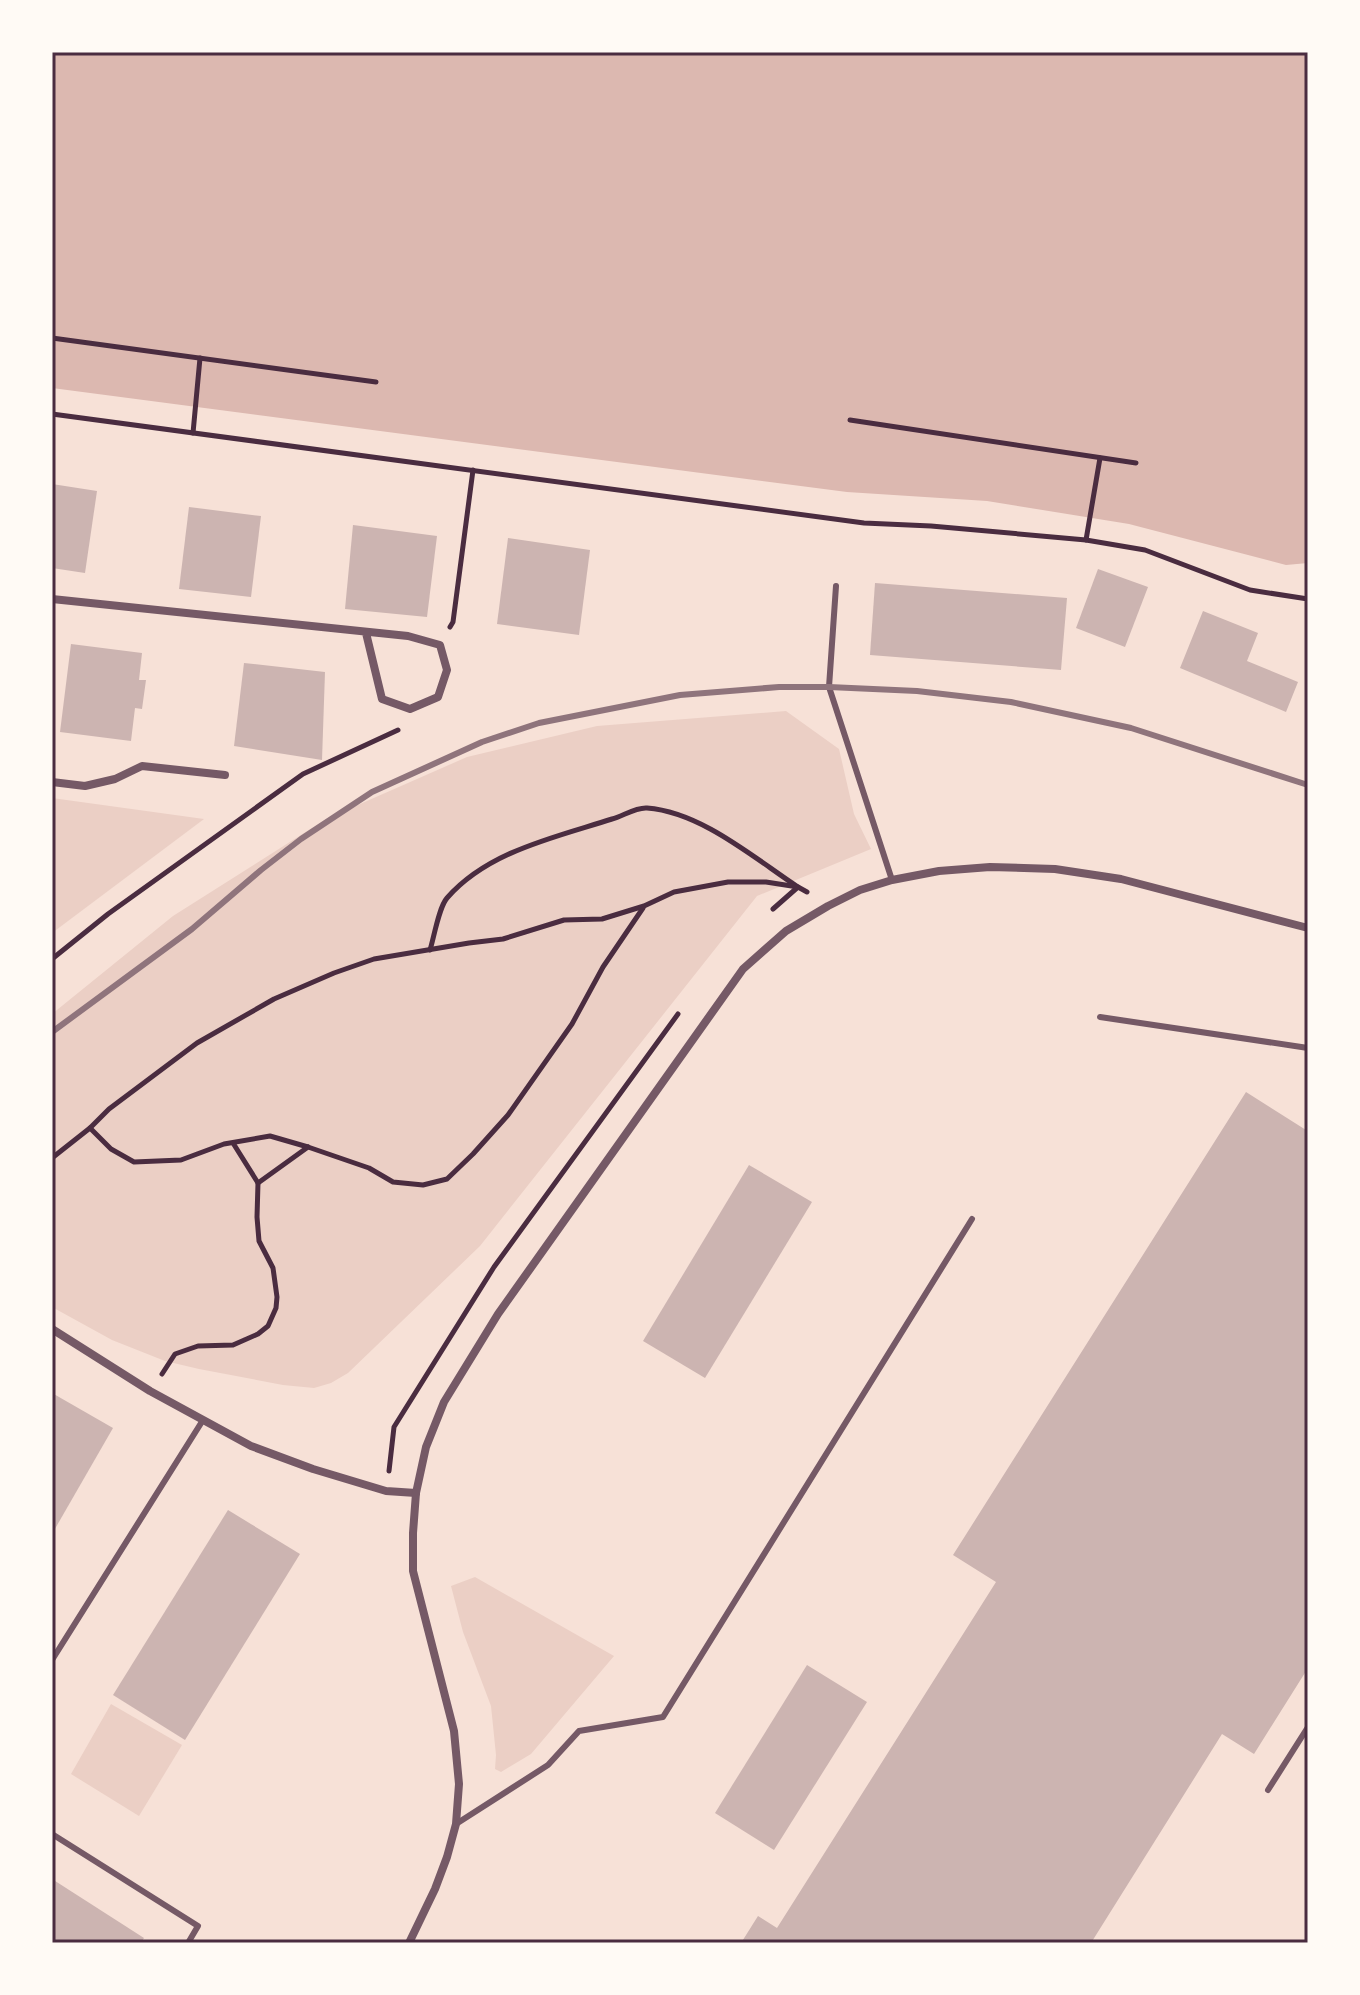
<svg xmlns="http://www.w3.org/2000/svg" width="1360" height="1995" viewBox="0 0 1360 1995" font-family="'Archivo Narrow',sans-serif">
<rect width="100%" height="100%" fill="#f7e1d7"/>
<g fill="#ebcfc5">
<polygon points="786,711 839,749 854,814 871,849 757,896 480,1246 348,1373 331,1383 314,1388 283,1385 199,1369 165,1361 112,1340 52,1307 52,1014 173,916 326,819 467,757 597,726"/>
<polygon points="52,798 204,819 52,933"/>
<polygon points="475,1577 614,1656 531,1754 501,1772 495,1769 496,1755 491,1706 463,1632 451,1586"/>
<polygon points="111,1704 182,1745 139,1816 71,1774"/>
</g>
<polygon fill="#dcb8b0" points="52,52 1308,52 1308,563 1286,565 1129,524 987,501 847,492 52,388"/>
<g fill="#ccb4b1">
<polygon points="52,484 97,491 85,573 52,568"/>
<polygon points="189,507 261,516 251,597 179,589"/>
<polygon points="353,525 437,536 427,617 345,609"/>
<polygon points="508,538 590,550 579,635 497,624"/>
<polygon points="1098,569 1148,587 1125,647 1076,628"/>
<polygon points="875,583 1067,598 1061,670 870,655"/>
<polygon points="1203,611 1258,633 1247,661 1298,682 1286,712 1180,668"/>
<polygon points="71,644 142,653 139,680 146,680 142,709 135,708 131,741 60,732"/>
<polygon points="244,663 325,672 322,760 234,746"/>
<polygon points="1246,1092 1306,1130 1308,1127 1308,1668 1254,1754 1222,1734 1091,1943 741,1943 758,1916 777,1928 996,1582 953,1555"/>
<polygon points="749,1165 812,1202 705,1378 643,1341"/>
<polygon points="52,1393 113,1428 52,1534"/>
<polygon points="228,1510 300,1554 185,1740 113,1695"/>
<polygon points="807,1665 867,1702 774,1850 715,1813"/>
<polygon points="52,1879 144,1938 141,1943 52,1943"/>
</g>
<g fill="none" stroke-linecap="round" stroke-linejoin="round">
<g stroke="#4a2c40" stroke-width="5">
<polyline points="52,338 376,382"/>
<polyline points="52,414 864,523 931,526 1086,540 1145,550 1250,590 1308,599"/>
<polyline points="850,420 1136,463"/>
<polyline points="193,433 200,358"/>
<polyline points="1086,540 1100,458"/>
<polyline points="450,627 453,622 473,470"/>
<path d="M430 950C434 937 439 907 447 898 488 851 556 837 612 819 623 816 636 807 647 808 701 812 754 858 798 887L773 909"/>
<polyline points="52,959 108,914 303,774 398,730"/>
<polyline points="90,1128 111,1149 134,1162 181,1160 224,1144 270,1136 308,1147 369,1168 393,1182 423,1185 447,1179 473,1154 508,1115 572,1024 603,967 643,908"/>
<polyline points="52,1158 90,1128 109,1109 197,1043 274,999 334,973 374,959 469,943 503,939 564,920 602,919 644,906 674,892 728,882 766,882 798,887 807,892"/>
<polyline points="258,1183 308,1147"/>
<polyline points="162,1374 175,1354 198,1346 233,1345 258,1334 268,1326 276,1308 277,1297 273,1268 259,1241 257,1217 258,1183 233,1143"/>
<polyline points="389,1471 394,1427 494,1267 678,1014"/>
</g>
<g stroke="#755966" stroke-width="6">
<polyline points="836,586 829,687 892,880"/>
<polyline points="1100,1017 1308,1048"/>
<polyline points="52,1660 203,1420"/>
<polyline points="1268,1790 1308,1727"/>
<polyline points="456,1824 548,1765 579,1731 663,1717 972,1219"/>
<polyline points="52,1834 198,1926 188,1943"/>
</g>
<g stroke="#755966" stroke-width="8">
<polyline points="52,599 408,636 440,645 447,670 438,697 410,709 382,699 366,633"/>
<polyline points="52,782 85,786 115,779 142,766 225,775"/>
<polyline points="52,1329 150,1391 251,1446 313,1469 386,1491 416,1493"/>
<polyline points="409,1943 435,1889 447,1857 456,1824 459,1784 454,1731 413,1571 413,1533 416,1493 426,1447 444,1402 498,1314 743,969 786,931 828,906 860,890 892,880 939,871 990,867 1055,869 1121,879 1308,928"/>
</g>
<polyline stroke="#8f747c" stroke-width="6" points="52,1032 192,929 261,870 301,839 372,792 482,742 539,723 680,695 779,687 829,687 917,691 1011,702 1131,728 1308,785"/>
</g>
<rect width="1360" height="1995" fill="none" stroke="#fffaf5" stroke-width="108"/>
<rect x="54" y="54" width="1252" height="1887" fill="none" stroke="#4a2c40" stroke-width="3"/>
</svg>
